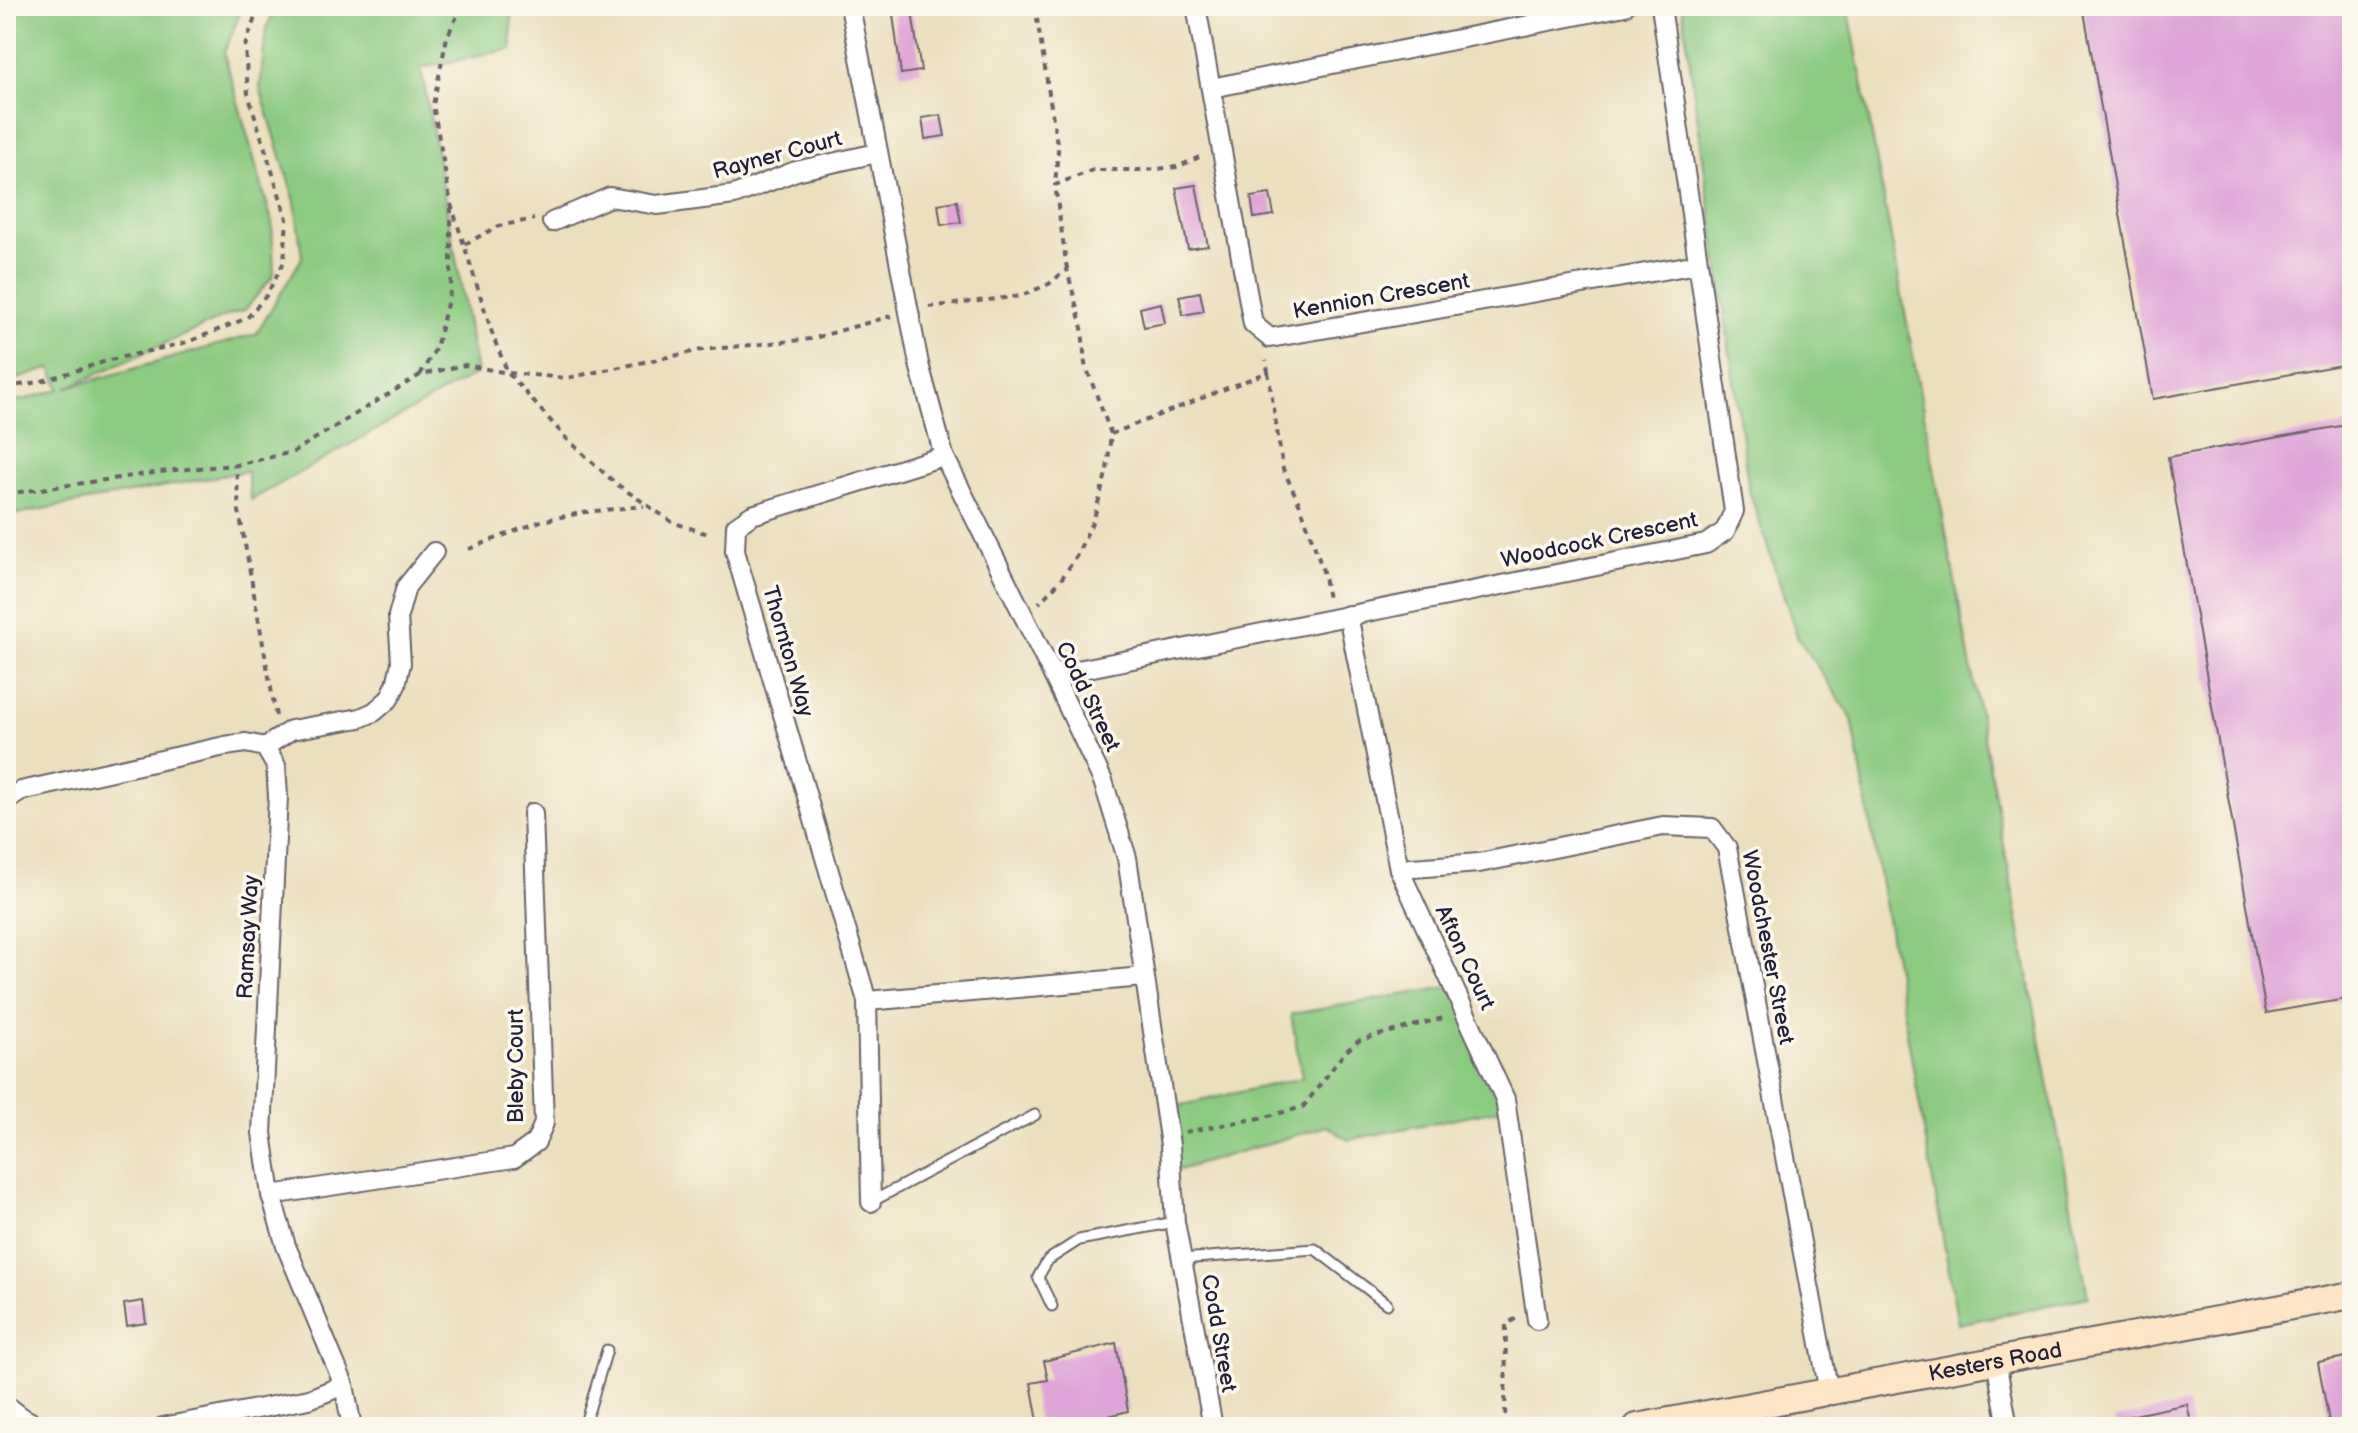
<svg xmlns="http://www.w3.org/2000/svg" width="2358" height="1433" viewBox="0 0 2358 1433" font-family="'Balsamiq Sans',sans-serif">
<rect width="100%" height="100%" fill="#fbf7ec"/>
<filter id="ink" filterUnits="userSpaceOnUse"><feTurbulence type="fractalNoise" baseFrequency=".0125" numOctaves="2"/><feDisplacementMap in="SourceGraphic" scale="16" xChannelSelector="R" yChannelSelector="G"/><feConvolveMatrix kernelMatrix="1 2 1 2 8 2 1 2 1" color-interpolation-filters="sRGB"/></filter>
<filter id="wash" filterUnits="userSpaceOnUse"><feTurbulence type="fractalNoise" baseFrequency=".006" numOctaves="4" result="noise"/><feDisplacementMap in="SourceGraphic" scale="32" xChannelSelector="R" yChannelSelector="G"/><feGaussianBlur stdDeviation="1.8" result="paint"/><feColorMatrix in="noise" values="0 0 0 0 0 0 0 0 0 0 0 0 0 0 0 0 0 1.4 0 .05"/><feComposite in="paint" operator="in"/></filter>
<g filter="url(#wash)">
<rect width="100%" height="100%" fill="#ecdfbd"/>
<g fill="#8bca81" stroke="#56765e" stroke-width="2">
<polygon points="6,6 243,6 224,53 272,222 274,275 245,310 226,316 66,388 256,334 302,258 295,202 260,88 266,28 277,6 511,6 512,49 421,68 477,373 251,500 247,471 6,516 6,401 23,400 60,389 51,368 17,379 6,379"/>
<polygon points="1682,6 1848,6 2088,1297 1958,1324 1852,719 1797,636 1749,490"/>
<polygon points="1453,986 1506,1108 1348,1140 1327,1126 1172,1172 1164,1109 1302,1078 1291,1014"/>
</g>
<g id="blocks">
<g fill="#dfa5d8">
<polygon points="2083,6 2352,6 2352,363 2153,399"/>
<polygon points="912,12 921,71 901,74 893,15"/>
<polygon points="941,115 945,136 925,139 922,118"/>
<polygon points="1196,185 1208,246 1188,249 1176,188"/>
<polygon points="1270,194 1274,215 1254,218 1251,197"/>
<polygon points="957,201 961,222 941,225 938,204"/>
<polygon points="1200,292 1204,311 1183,315 1179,296"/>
<polygon points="1161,303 1165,323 1144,327 1140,308"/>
<polygon points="2352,424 2352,998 2266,1013 2168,457"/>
<polygon points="143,1301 146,1323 127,1326 124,1304"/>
<polygon points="1116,1343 1128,1411 1066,1427 1039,1427 1031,1383 1048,1380 1044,1361"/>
<polygon points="2352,1356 2352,1427 2330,1427 2318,1362"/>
<polygon points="2187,1404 2192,1427 2116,1427 2115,1419"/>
</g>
</g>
</g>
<g filter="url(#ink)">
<use href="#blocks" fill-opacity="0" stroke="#696468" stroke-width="2"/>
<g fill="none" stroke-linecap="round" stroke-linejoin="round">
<defs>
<g id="lane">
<polyline points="871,1202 1035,1115"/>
<polyline points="1182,1259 1315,1249 1387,1304"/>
<polyline points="1052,1306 1038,1277 1048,1260 1079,1240 1175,1222"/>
<polyline points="584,1427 607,1350"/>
</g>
<g id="street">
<polyline points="850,6 919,364 944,456 1053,675 1103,781 1127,858 1170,1145 1175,1222 1213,1427"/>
<polyline points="1196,6 1253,324 1270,338 1698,264"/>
<polyline points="1211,88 1625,6"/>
<polyline points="552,222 610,197 657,205 734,195 796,171 877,153"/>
<polyline points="1348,615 1399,869 1505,1099 1537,1320"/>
<polyline points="1053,675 1706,544 1725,531 1734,511 1661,6"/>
<polyline points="265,747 291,730 360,718 374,712 389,699 396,685 401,663 398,616 406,587 434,552"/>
<polyline points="6,801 21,791 225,746 246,743 265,747 276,766 278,796 262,1133 271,1195 286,1246 344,1385 352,1427"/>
<polyline points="1399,869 1479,863 1663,826 1712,828 1727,848 1733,879 1829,1392"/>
<polyline points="867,1001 1144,977"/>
<polyline points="271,1195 514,1158 536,1142 544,1123 533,813"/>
<polyline points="871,1202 867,1001 735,551 736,526 752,515 944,456"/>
<polyline points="1996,1361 2008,1427"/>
<polyline points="6,1405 23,1418 40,1427"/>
<polyline points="163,1427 309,1399 344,1385"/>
</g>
<g id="secondary">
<path id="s1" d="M1637 1427 2352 1295"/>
</g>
</defs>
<use href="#lane" stroke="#696468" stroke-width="13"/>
<use href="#street" stroke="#696468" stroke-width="22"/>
<use href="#secondary" stroke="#696468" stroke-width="30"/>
<g stroke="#696468" stroke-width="4" stroke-dasharray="6 6" stroke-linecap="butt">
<polyline points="462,6 447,37 433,105 451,204 494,339 508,373 567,378 702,350 811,339 891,316"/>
<polyline points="1035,6 1058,150 1055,185"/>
<polyline points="465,244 499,226 534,219"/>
<polyline points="1067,269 1055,185 1093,170 1145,170 1177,167 1204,155"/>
<polyline points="929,307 1021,296 1049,284 1067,269 1082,328 1085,364 1111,434 1107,470 1094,518 1076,557 1060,581 1039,603"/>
<polyline points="1268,372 1283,469 1301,507 1323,571 1328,599"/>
<polyline points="420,375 436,348 451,288 451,208"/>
<polyline points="6,387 39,382 110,360 188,342 247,318 266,296 284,262 287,219 248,94 245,46 259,6"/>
<polyline points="1111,434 1268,372 1266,360"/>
<polyline points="6,494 175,470 236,465"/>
<polyline points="469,549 541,521 586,512 644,506"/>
<polyline points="276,716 239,511 236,465 293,452 420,375 465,365 508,373 566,438 615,483 672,522 711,535"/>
<polyline points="1185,1132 1265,1117 1303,1107 1345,1052 1360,1040 1447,1017"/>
<polyline points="1505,1427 1506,1324 1519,1317"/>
</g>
<use href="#lane" stroke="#fff" stroke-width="9"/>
<use href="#street" stroke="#fff" stroke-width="18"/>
<use href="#secondary" stroke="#fee5c5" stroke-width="26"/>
</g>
</g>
<g text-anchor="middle" stroke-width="7" stroke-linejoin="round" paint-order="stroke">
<g font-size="22" fill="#22223b" stroke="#fbf7ec">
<text transform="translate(777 154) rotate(-15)" y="8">Rayner Court</text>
<text transform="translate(1381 295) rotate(-10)" y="8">Kennion Crescent</text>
<text transform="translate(1599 539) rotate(-12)" y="8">Woodcock Crescent</text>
<text transform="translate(789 651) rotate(74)" y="8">Thornton Way</text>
<text transform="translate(1089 696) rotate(64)" y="8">Codd Street</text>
<text transform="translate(247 937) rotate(-87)" y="8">Ramsay Way</text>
<text transform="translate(1769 947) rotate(79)" y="8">Woodchester Street</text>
<text transform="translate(1466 957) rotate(65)" y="8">Afton Court</text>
<text transform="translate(515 1066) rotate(-90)" y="8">Bleby Court</text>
<text transform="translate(1220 1333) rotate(80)" y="8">Codd Street</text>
<text dy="8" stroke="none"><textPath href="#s1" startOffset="364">Kesters Road</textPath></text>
</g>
</g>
<rect width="2358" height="1433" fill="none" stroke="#fbf7ec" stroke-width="32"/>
</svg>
